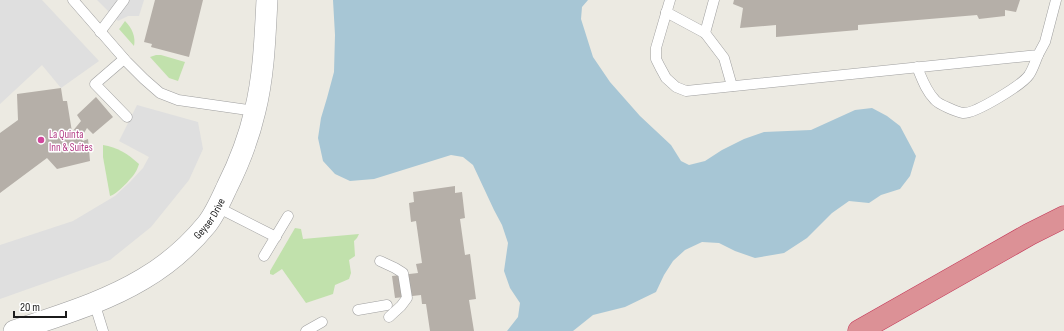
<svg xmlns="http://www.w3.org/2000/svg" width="1064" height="331" viewBox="0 0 1064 331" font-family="'Sofia Sans Condensed',sans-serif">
<rect width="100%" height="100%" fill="#eceae2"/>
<g fill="#c1e1ac">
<path d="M125 21C132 28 136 37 134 46L119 29 120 28Z"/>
<polygon points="156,55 161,55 185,62 178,81 169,78 150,57"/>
<path d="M103 145C117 147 128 154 139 164 138 167 137 170 135 173 131 179 117 194 110 196L103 157Z"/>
<polygon points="295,228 301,229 303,239 359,234 357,238 354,241 355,256 349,260 351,273 349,279 335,285 333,294 306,303 282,269 273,275 270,274 270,271"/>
</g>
<g fill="#dfdfdf">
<polygon points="0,0 42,0 99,61 61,88 42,65 0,104"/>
<polygon points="97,0 144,0 139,16 128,16 118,21"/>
<polygon points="137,105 198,122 203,149 189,180 151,227 110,260 0,299 0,245 73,221 115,196 130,182 143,168 149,157 119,141"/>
</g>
<polygon fill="#a7c6d5" points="333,0 588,0 582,7 581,19 593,57 610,82 640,116 671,145 681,161 689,165 705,161 722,150 744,139 764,132 811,130 855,110 872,108 887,116 900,126 916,156 910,176 900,189 881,195 869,203 849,201 832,213 807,238 784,253 755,258 735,251 719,243 702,242 685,250 673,261 664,275 656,292 625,307 593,315 573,331 507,331 518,317 520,303 510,288 504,271 508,243 502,225 494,210 473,165 463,157 451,155 374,179 350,181 335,174 323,161 318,138 321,118 327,98 334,72 335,35"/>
<g fill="#b5afa8">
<polygon points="155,0 203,0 189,57 151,47 152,44 144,42"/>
<polygon points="734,0 1020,0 1016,12 1005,10 1005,16 979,19 977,15 858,25 858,30 776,37 776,25 740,28 743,8 733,4"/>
<polygon points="61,88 63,101 67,101 72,132 81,121 77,115 96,97 113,117 93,134 87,128 81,138 83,141 88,139 90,161 57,169 47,158 0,193 0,133 18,120 17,94"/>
<polygon points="455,186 455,193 462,192 465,218 460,219 465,255 470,254 476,299 469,300 474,331 430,331 426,304 422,304 421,295 395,298 392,276 418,273 416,264 422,263 416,221 411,222 409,203 414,202 413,192"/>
</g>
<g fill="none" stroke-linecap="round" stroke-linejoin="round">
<defs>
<g id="service">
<polyline points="73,0 127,62 144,79 160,93 178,100 255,111"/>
<polyline points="670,0 656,48 656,59 660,67 666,78 676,87 686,91 1038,55 1045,42 1056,0"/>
<polyline points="666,12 705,33 724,58 732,86"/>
<polyline points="100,32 124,0"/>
<polyline points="705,33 714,0"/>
<polyline points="124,59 95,84 127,117"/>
<path d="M917 67C922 79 926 91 935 100 938 104 957 112 963 113 975 114 1022 85 1029 75 1033 69 1035 62 1038 55"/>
<polyline points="217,207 276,237"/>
<polyline points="264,256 288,216"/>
<polyline points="380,261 395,268 403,273 407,298 401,306 389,317"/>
<polyline points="94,302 103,331"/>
<polyline points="358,310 387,305"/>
<polyline points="306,331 322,322"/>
</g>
<g id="minor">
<path id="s1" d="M14 331C57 316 103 303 143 279 167 265 189 246 207 224 215 214 221 200 227 187 239 163 249 137 255 111 264 75 265 37 267 0"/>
</g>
<polyline id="motorway" points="859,331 1030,234 1064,217"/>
</defs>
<use href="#service" stroke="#9f9f9f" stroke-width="11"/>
<use href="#minor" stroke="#9f9f9f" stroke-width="22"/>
<use href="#motorway" stroke="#c33556" stroke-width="23"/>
<use href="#service" stroke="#fff" stroke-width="10"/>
<use href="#minor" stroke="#fff" stroke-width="21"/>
<use href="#motorway" stroke="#dc9196" stroke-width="22"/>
</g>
<circle fill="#d1479c" stroke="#fff" stroke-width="1.5" cx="41" cy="140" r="4"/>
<g text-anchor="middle" stroke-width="3" stroke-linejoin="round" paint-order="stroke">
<g font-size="11" fill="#b23c85" stroke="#fff" text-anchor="start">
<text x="49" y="138">La Quinta<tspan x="49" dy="13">Inn &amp; Suites</tspan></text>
</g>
<g font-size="11" fill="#1b1b1b" stroke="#fff">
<text dy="4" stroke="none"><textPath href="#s1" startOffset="230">Geyser Drive</textPath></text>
</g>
</g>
<path d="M14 311v6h52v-6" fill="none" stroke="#1b1b1b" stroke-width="2"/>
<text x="20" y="311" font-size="12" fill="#1b1b1b" stroke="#ffffff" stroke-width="3" paint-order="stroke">20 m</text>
</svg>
